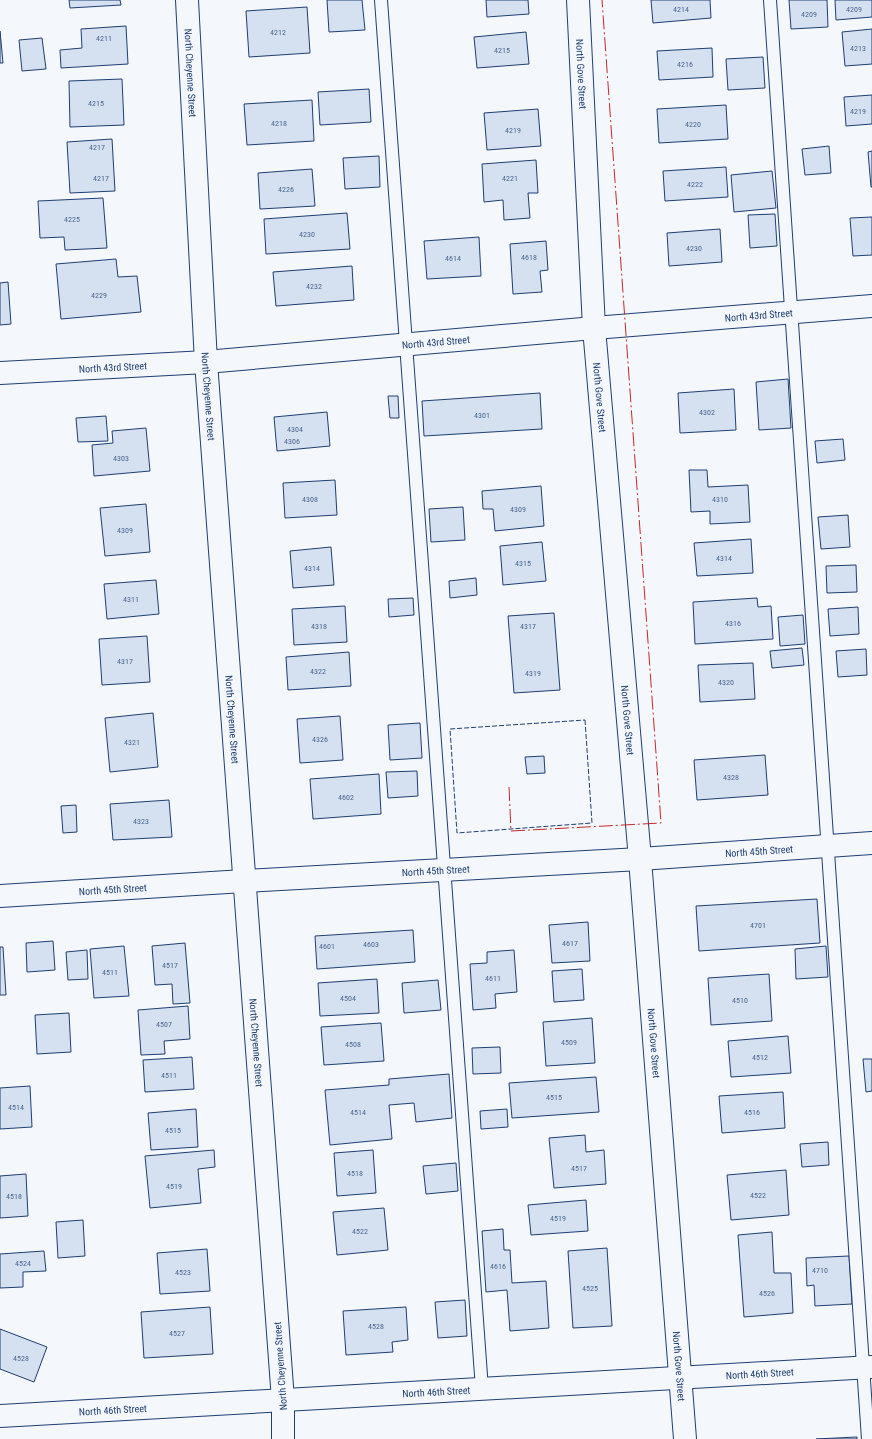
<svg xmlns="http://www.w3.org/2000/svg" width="872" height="1439" viewBox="0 0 872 1439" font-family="'Roboto Condensed',sans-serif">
<rect width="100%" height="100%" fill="#f4f7fb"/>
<g fill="#d5e0f0" stroke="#1d3f73">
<polygon points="69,0 120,0 121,5 70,8"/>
<polygon points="327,0 362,0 365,30 329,32"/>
<polygon points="486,0 528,0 529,14 487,17"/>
<polygon points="651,0 710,0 711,18 653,23"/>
<polygon points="789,0 827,0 828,27 791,29"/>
<polygon points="835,0 872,0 872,17 836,20"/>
<polygon points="307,7 310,53 249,57 246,11"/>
<polygon points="126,26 128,64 61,68 60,50 82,48 81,29"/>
<polygon points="872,29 872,64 845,66 842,32"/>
<polygon points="0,31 3,63 0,63"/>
<polygon points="526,32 529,64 477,68 474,37"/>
<polygon points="42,38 46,69 22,71 19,40"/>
<polygon points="712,48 713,77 659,80 657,51"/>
<polygon points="763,57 765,88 728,90 726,59"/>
<polygon points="122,79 124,125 70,127 69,81"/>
<polygon points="369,89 371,122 320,125 318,92"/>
<polygon points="872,95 872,124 846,126 844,97"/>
<polygon points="312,100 314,141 247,145 244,104"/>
<polygon points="726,105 728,139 659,143 657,109"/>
<polygon points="538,109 541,146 487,150 484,113"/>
<polygon points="112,139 115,191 70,193 67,142"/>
<polygon points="829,146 831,173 805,175 802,149"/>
<polygon points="872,151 872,187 871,187 868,152"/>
<polygon points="379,156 380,187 345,189 343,158"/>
<polygon points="536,160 538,193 528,193 530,218 504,220 503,200 484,202 482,164"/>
<polygon points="726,167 728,197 665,201 663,171"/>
<polygon points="312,169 315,206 260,209 258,173"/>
<polygon points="772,171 776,208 734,212 731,175"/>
<polygon points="103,198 107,248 65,250 64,237 40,238 38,201"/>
<polygon points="347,213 350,249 266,254 264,219"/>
<polygon points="775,214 777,246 750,248 748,215"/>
<polygon points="872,217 872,255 853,256 850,218"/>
<polygon points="720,229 722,262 669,266 667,233"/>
<polygon points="479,237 481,276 427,279 424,241"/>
<polygon points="546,241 548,270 540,271 542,292 513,294 510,244"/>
<polygon points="116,259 118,277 137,276 141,312 61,319 56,264"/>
<polygon points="352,266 354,300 276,306 273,272"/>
<polygon points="8,282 11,324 0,325 0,283"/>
<polygon points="788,379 791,428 759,430 756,382"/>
<polygon points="734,389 736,430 680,433 678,393"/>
<polygon points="540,393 542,429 424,436 422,401"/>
<polygon points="388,396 398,396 399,418 390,418"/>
<polygon points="327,412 330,446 277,451 274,417"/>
<polygon points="106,416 108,441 78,442 76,418"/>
<polygon points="146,428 150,471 94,476 92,445 113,443 112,431"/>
<polygon points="843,439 845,460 817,463 815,441"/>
<polygon points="689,470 707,470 708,487 748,485 750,522 710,524 710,511 691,512"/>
<polygon points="335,480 337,515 285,518 283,483"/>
<polygon points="541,486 544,526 495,531 493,509 483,509 482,491"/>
<polygon points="146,504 150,552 105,556 100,508"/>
<polygon points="463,507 465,540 431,542 429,509"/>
<polygon points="848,515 850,547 821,549 818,517"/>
<polygon points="751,539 753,573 697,576 694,543"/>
<polygon points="542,542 546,581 503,585 500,546"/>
<polygon points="331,547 334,585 293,588 290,551"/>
<polygon points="856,565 857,592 827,593 826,566"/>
<polygon points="476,578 477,595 450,598 449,581"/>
<polygon points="156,580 159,614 107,619 104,584"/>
<polygon points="413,598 414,615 389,617 388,599"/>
<polygon points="757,598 758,607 771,606 773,639 695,644 693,602"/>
<polygon points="345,606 347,642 294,645 292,609"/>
<polygon points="858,607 859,634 830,636 828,609"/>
<polygon points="554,613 560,690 514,693 508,616"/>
<polygon points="803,615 805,644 780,646 778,617"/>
<polygon points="147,636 150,682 102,685 99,639"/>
<polygon points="802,648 804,665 772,668 770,651"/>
<polygon points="866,649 867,675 838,677 836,651"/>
<polygon points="349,652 351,686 288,690 286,657"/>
<polygon points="753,663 755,699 700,702 698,665"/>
<polygon points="153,713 158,767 110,772 105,718"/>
<polygon points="340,716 343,760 300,763 297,719"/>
<polygon points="420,723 422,758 390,760 388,725"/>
<polygon points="765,755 768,795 697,800 694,760"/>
<polygon points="544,756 545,773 527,774 525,757"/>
<polygon points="417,771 418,796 388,798 386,772"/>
<polygon points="379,774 381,814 313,819 310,779"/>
<polygon points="169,800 172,837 113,840 110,804"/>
<polygon points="76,805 77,832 63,833 61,806"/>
<polygon points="817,899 820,943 699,951 696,906"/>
<polygon points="588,922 590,961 552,963 549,925"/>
<polygon points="413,930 415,962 317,969 315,936"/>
<polygon points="53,941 55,970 27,972 26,943"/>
<polygon points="185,943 190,1003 173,1004 172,984 155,985 152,946"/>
<polygon points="124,946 129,996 94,998 90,949"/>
<polygon points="826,946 828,977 796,979 795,949"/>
<polygon points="0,947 3,947 6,995 0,995"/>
<polygon points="87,950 88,979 68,980 66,952"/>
<polygon points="514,950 517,992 495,994 496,1008 473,1010 470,964 487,963 487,952"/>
<polygon points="582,969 584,1000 554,1002 552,971"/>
<polygon points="769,974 772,1021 711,1025 708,978"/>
<polygon points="377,979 379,1013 320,1016 318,983"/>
<polygon points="438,980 441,1010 404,1013 402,983"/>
<polygon points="188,1006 190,1039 164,1041 165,1054 141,1055 138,1010"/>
<polygon points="69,1013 71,1052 37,1054 35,1015"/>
<polygon points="592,1018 595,1063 546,1066 543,1022"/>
<polygon points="381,1023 384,1061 324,1065 321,1027"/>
<polygon points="788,1036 791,1073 731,1077 728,1041"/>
<polygon points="500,1047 501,1073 473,1074 472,1048"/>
<polygon points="192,1057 194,1089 145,1092 143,1060"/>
<polygon points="863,1059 872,1059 872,1091 866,1092"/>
<polygon points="449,1074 452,1118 416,1122 414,1103 389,1105 392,1139 330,1145 325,1090 389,1085 389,1079"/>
<polygon points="596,1077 599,1112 512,1118 509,1083"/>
<polygon points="30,1086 32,1127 0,1129 0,1088"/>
<polygon points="783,1092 785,1128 722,1133 719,1096"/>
<polygon points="196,1109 198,1147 151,1150 148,1113"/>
<polygon points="507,1109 508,1127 481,1129 480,1111"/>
<polygon points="585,1135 586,1152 604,1150 606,1184 554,1188 549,1138"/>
<polygon points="828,1142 829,1165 802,1167 800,1144"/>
<polygon points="214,1150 215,1167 198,1169 201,1203 150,1208 145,1156"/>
<polygon points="373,1150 376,1193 337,1196 334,1153"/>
<polygon points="456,1163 458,1191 426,1194 423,1166"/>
<polygon points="786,1170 789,1215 731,1220 727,1175"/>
<polygon points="26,1174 28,1216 0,1218 0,1176"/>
<polygon points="586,1200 588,1231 531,1235 528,1205"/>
<polygon points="384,1208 388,1250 337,1255 333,1212"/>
<polygon points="83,1220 85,1256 58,1258 56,1222"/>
<polygon points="503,1229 504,1250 510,1250 512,1283 546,1281 549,1328 510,1331 507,1290 486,1292 482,1231"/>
<polygon points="772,1232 774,1273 791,1273 793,1313 744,1317 738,1235"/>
<polygon points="607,1248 612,1326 573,1328 568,1251"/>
<polygon points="207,1249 210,1291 160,1294 157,1253"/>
<polygon points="44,1251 46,1271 23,1272 23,1287 0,1288 0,1254"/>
<polygon points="849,1256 852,1304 815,1306 814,1285 807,1286 806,1258"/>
<polygon points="465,1300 467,1336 438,1338 435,1302"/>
<polygon points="210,1307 213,1354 144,1358 141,1312"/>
<polygon points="406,1307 408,1340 392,1342 393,1352 346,1355 343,1311"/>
<polygon points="0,1329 47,1347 34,1382 0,1369"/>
<polygon points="857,1437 857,1439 816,1439"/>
</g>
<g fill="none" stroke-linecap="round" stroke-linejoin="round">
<defs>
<g id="service">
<polyline points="381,0 482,1389"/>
<polyline points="770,0 868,1439"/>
</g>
<g id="minor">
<path id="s1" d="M578 0 594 328 640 859 685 1439"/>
<path id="s2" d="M0 373 206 362 594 328 872 306"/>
<path id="s3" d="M0 896 244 881"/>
<polyline points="283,1439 283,1400"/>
</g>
<g id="tertiary">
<path id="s4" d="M187 0 206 362 283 1400"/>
<path id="s5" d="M244 881 640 859 872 843"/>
<path id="s6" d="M0 1416 872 1367"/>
</g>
</defs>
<use href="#service" stroke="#1d3f73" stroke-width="14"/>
<use href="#minor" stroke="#1d3f73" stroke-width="24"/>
<use href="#tertiary" stroke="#1d3f73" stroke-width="24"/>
<use href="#service" stroke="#f4f7fb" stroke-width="12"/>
<use href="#minor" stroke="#f4f7fb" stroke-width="22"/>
<use href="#tertiary" stroke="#f4f7fb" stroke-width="22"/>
<polygon stroke="#1d3f73" stroke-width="1" stroke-dasharray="5 2" stroke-linecap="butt" points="585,720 592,823 457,833 450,729"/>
<polyline stroke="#c62828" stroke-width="1" stroke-dasharray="14 3 2 3" stroke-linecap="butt" points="509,787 511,831 661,823 602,0"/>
</g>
<g text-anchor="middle" stroke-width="3" stroke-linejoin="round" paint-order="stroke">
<g font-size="8" fill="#4b6792">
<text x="681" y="12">4214</text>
<text x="854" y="12">4209</text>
<text x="809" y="17">4209</text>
<text x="278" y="35">4212</text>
<text x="104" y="41">4211</text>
<text x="858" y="51">4213</text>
<text x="502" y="53">4215</text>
<text x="685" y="67">4216</text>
<text x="96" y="106">4215</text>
<text x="858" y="114">4219</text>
<text x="279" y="126">4218</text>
<text x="693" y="127">4220</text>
<text x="513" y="133">4219</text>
<text x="97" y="150">4217</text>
<text x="101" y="181">4217</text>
<text x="510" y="181">4221</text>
<text x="695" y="187">4222</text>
<text x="286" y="192">4226</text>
<text x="72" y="222">4225</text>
<text x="307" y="237">4230</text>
<text x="694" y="251">4230</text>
<text x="529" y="260">4618</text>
<text x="453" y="261">4614</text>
<text x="314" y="289">4232</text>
<text x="99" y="298">4229</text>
<text x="707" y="415">4302</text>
<text x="482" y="418">4301</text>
<text x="295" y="432">4304</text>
<text x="292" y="444">4306</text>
<text x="121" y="461">4303</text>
<text x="310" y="502">4308</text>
<text x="720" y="502">4310</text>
<text x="518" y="512">4309</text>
<text x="125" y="533">4309</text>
<text x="724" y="561">4314</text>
<text x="523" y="566">4315</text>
<text x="312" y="571">4314</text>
<text x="131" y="602">4311</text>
<text x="733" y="626">4316</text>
<text x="319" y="629">4318</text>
<text x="528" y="629">4317</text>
<text x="125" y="664">4317</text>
<text x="318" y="674">4322</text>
<text x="533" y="676">4319</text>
<text x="726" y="685">4320</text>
<text x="320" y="742">4326</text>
<text x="132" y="745">4321</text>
<text x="731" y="780">4328</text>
<text x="346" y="800">4602</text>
<text x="141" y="824">4323</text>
<text x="758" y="928">4701</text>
<text x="570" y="946">4617</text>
<text x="371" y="947">4603</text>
<text x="327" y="949">4601</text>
<text x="170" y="968">4517</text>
<text x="110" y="975">4511</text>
<text x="493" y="981">4611</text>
<text x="348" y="1001">4504</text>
<text x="740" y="1003">4510</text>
<text x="164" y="1027">4507</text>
<text x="569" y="1045">4509</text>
<text x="353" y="1047">4508</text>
<text x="760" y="1060">4512</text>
<text x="169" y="1078">4511</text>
<text x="554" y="1100">4515</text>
<text x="16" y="1110">4514</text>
<text x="358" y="1115">4514</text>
<text x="752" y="1115">4516</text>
<text x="173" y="1133">4515</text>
<text x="579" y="1171">4517</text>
<text x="355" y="1176">4518</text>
<text x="174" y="1189">4519</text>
<text x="758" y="1198">4522</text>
<text x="14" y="1199">4518</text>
<text x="558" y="1221">4519</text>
<text x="360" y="1234">4522</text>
<text x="23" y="1266">4524</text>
<text x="498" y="1269">4616</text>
<text x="820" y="1273">4710</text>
<text x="183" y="1275">4523</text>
<text x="590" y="1291">4525</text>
<text x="767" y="1296">4526</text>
<text x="376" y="1329">4528</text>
<text x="177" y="1336">4527</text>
<text x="21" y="1361">4528</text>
</g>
<g font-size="10" fill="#1d3f73" stroke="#f4f7fb">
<text dy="4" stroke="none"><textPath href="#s4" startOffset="73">North Cheyenne Street</textPath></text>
<text dy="4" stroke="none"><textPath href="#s1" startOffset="74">North Gove Street</textPath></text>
<text dy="4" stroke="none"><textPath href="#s2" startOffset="761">North 43rd Street</textPath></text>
<text dy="4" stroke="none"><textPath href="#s2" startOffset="437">North 43rd Street</textPath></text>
<text dy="4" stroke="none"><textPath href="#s2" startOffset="113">North 43rd Street</textPath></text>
<text dy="4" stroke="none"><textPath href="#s4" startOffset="397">North Cheyenne Street</textPath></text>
<text dy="4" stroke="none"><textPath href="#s1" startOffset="398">North Gove Street</textPath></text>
<text dy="4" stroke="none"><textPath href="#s4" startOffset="721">North Cheyenne Street</textPath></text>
<text dy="4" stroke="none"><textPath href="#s1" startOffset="722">North Gove Street</textPath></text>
<text dy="4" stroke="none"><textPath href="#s5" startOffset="516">North 45th Street</textPath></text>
<text dy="4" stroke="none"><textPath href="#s5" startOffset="192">North 45th Street</textPath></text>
<text dy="4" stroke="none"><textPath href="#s3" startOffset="113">North 45th Street</textPath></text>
<text dy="4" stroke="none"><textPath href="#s4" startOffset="1045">North Cheyenne Street</textPath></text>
<text dy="4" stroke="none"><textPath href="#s1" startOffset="1046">North Gove Street</textPath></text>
<text transform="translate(280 1366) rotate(-94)" y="4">North Cheyenne Street</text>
<text dy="4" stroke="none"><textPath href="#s1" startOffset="1370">North Gove Street</textPath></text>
<text dy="4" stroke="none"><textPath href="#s6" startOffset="761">North 46th Street</textPath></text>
<text dy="4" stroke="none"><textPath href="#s6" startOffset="437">North 46th Street</textPath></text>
<text dy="4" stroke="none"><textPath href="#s6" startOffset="113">North 46th Street</textPath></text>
</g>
</g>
</svg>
